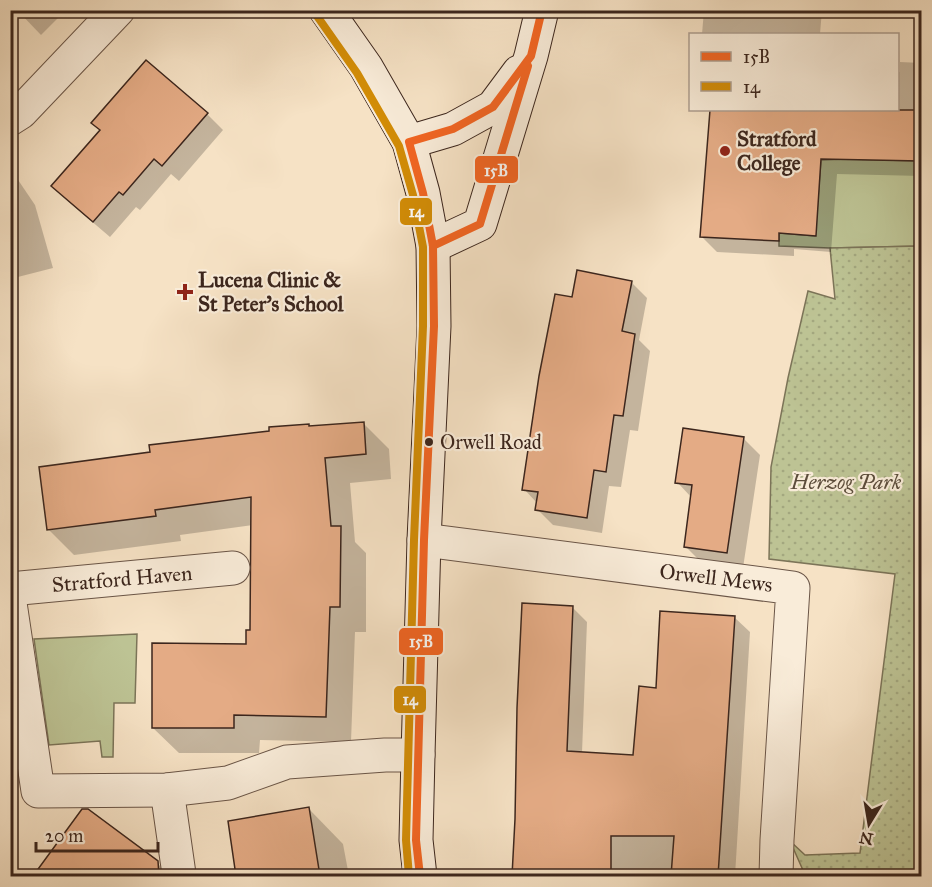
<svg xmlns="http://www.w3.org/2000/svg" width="932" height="887" viewBox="0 0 932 887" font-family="'IM FELL Great Primer',serif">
<defs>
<pattern id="park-dots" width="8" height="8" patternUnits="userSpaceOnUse" patternTransform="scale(1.5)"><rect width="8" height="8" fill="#bdc394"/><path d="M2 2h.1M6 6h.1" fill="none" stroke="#a3a77f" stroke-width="1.8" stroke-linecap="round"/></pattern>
</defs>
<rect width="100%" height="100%" fill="#f6e2c5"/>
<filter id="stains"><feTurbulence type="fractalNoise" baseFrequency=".00333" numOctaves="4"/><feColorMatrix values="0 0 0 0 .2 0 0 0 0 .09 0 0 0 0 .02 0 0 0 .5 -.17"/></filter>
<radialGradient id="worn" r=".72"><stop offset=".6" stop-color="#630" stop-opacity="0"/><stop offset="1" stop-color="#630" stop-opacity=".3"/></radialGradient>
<g fill="#bdc394" stroke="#7c7458" stroke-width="1.5">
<polygon points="847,159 921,161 921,246 830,248 779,246 779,233 815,236 821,160"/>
<polygon points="137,634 135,703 114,703 113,757 102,757 100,741 49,745 34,639"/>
</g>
<polygon fill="url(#park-dots)" stroke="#7c7458" stroke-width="1.5" points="921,246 921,876 804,876 802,868 790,841 805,855 860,853 895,574 769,559 771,467 788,378 808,291 835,299 830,248"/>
<g fill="#0003">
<polygon points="17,10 66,10 41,35"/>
<polygon points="704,10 822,10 820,34 702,34"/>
<polygon points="146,62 207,114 223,130 179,181 171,174 140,210 136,207 110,237 69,202 53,186 101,131"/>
<polygon points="900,62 922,63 922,176 837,174 831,252 794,249 794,256 717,252 701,236 712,110 898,110 898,72 900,72"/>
<polygon points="10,168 35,205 53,268 10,279"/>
<polygon points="631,282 647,298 639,340 650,351 638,431 630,430 621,487 609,486 602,533 553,525 537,509 537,503 524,489 573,299"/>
<polygon points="363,423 389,449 391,479 350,483 355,542 366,553 366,632 355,632 351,742 260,740 259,753 179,753 153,728 247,645 251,631 253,525 180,535 181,541 74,555 48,529 151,454 308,425 311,428"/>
<polygon points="684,430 744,439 760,455 743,568 701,562 685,546 692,498 677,482"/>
<polygon points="572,607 587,622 582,753 635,757 657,689 734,617 750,632 735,876 513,876 517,819"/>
<polygon points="309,809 343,844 349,876 238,876 229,822"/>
<polygon points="81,811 154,860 170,876 34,876"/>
</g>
<g fill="#e4ab85" stroke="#3c261d" stroke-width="1.5">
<polygon points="146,60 208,113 162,166 154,159 123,195 119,192 93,222 51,186 100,130 91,123"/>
<polygon points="710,110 921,110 921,161 821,159 816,236 779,233 779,241 700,237"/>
<polygon points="577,270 632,281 622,331 635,334 623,416 614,415 606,472 594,470 587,518 535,510 538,492 522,490 539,376 555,294 572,297"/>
<polygon points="364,422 366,454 325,458 331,526 341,526 340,607 330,607 326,717 234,715 234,728 152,728 152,643 246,644 246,630 250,630 251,497 155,510 156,516 47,530 39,467 150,452 149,445 269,431 269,427 309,424 309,426"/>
<polygon points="683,428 744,437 727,553 684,547 692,485 675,483"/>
<polygon points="522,603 573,606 567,751 633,755 639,686 656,688 660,611 735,616 718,876 671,876 674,836 611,836 611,876 512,876 515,819 517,708"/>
<polygon points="309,807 320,876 236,876 228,821"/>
<polygon points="82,809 88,809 158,861 159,876 33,876"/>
</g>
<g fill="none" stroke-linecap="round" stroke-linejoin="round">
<defs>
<g id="street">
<polyline points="10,119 21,112 118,10"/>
<polyline points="424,540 793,588 777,840 776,876"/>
<polyline points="10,589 233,568"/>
<polyline points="10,603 38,791 167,790 228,783 287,762 385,755 418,755"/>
<polyline points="167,790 179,874 178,876"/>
</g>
<g id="secondary">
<polyline points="326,10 366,67 409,142 423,193 433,246 434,326 424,540 418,755 416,840 420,876"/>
<polyline points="409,142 453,129 493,107 519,72"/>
<polyline points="433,246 480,224 531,56 542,10"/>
</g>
</defs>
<use href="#street" stroke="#6a5547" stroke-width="35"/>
<use href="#secondary" stroke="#3c261d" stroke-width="35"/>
<use href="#street" stroke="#f9ecd9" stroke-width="33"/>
<use href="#secondary" stroke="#f9ecd9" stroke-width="33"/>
<defs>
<g id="bus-1">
<polyline points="433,246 480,224 528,66"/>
<polyline points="420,876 416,840 424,540 434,326 433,246 423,193 409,142 453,129 493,107 531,56 542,10"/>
</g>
<polyline id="bus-2" points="317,16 357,73 399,146 413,195 423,247 423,326 414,540 406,840 409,876"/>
</defs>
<use href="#bus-1" stroke="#f9ecd9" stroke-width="12"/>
<use href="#bus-2" stroke="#f9ecd9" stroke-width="12"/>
<use href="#bus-1" stroke="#f26522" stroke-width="8"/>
<use href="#bus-2" stroke="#d28c06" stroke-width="8"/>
</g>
<g fill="#8f2418" stroke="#f9ecd9" stroke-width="2">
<circle cx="725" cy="151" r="6"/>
<path d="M182 283h6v6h6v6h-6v6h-6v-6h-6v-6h6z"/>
</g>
<circle fill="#3c261d" stroke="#f9ecd9" stroke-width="2" cx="429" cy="442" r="5"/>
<g text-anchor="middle" stroke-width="4.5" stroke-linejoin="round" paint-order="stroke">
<g font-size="20" fill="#3c261d" stroke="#f9ecd9" text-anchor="start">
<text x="440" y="449">Orwell Road</text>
</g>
<g font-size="21" font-weight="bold" fill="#3c261d" stroke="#f9ecd9" text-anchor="start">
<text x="737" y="146">Stratford<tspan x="737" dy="24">College</tspan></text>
<text x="198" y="287">Lucena Clinic &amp;<tspan x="198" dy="24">St Peter's School</tspan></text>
</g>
<g font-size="21" font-style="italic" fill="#5c4d3b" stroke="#f9ecd9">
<text x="846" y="489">Herzog Park</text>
</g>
<g font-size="21" fill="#3c261d" stroke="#f9ecd9">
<text transform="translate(716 578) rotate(7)" y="7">Orwell Mews</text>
<text transform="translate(122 579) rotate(-5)" y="7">Stratford Haven</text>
</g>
</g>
<g stroke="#f9ecd9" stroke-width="2">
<rect x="474" y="155" width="45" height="29" rx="6" fill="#f26522"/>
<rect x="399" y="197" width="34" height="29" rx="6" fill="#d28c06"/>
<rect x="398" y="627" width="46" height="29" rx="6" fill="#f26522"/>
<rect x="393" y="685" width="34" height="29" rx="6" fill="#d28c06"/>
</g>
<g font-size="16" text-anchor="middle" font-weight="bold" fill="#fff">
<text x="496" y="176">15B</text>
<text x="416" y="217">14</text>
<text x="421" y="647">15B</text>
<text x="410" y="705">14</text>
</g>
<rect width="932" height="887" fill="none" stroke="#f6e2c5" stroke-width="36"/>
<rect x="12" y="12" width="908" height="863" fill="none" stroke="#3c261d" stroke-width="3"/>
<rect x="18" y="18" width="896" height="851" fill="none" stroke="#3c261d" stroke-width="1.5"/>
<rect x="689" y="33" width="210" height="78" fill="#f9ecd9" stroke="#ad9d8e" stroke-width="1.5"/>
<rect x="701" y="52" width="30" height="9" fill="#f26522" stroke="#ad9d8e" stroke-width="1.5"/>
<text x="743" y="63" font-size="18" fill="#3c261d">15B</text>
<rect x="701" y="82" width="30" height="9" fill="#d28c06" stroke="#ad9d8e" stroke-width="1.5"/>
<text x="743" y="93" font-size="18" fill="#3c261d">14</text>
<g transform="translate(869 824) rotate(191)" stroke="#f9ecd9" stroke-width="4.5" paint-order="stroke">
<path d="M0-4.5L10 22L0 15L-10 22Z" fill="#3c261d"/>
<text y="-9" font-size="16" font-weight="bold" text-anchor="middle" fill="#3c261d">N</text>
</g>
<path d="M36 842v9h122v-9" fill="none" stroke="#3c261d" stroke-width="3"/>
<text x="45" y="842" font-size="18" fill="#3c261d" stroke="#f9ecd9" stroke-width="4.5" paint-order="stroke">20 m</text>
<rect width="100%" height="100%" filter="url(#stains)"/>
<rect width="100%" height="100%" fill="url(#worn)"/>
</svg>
